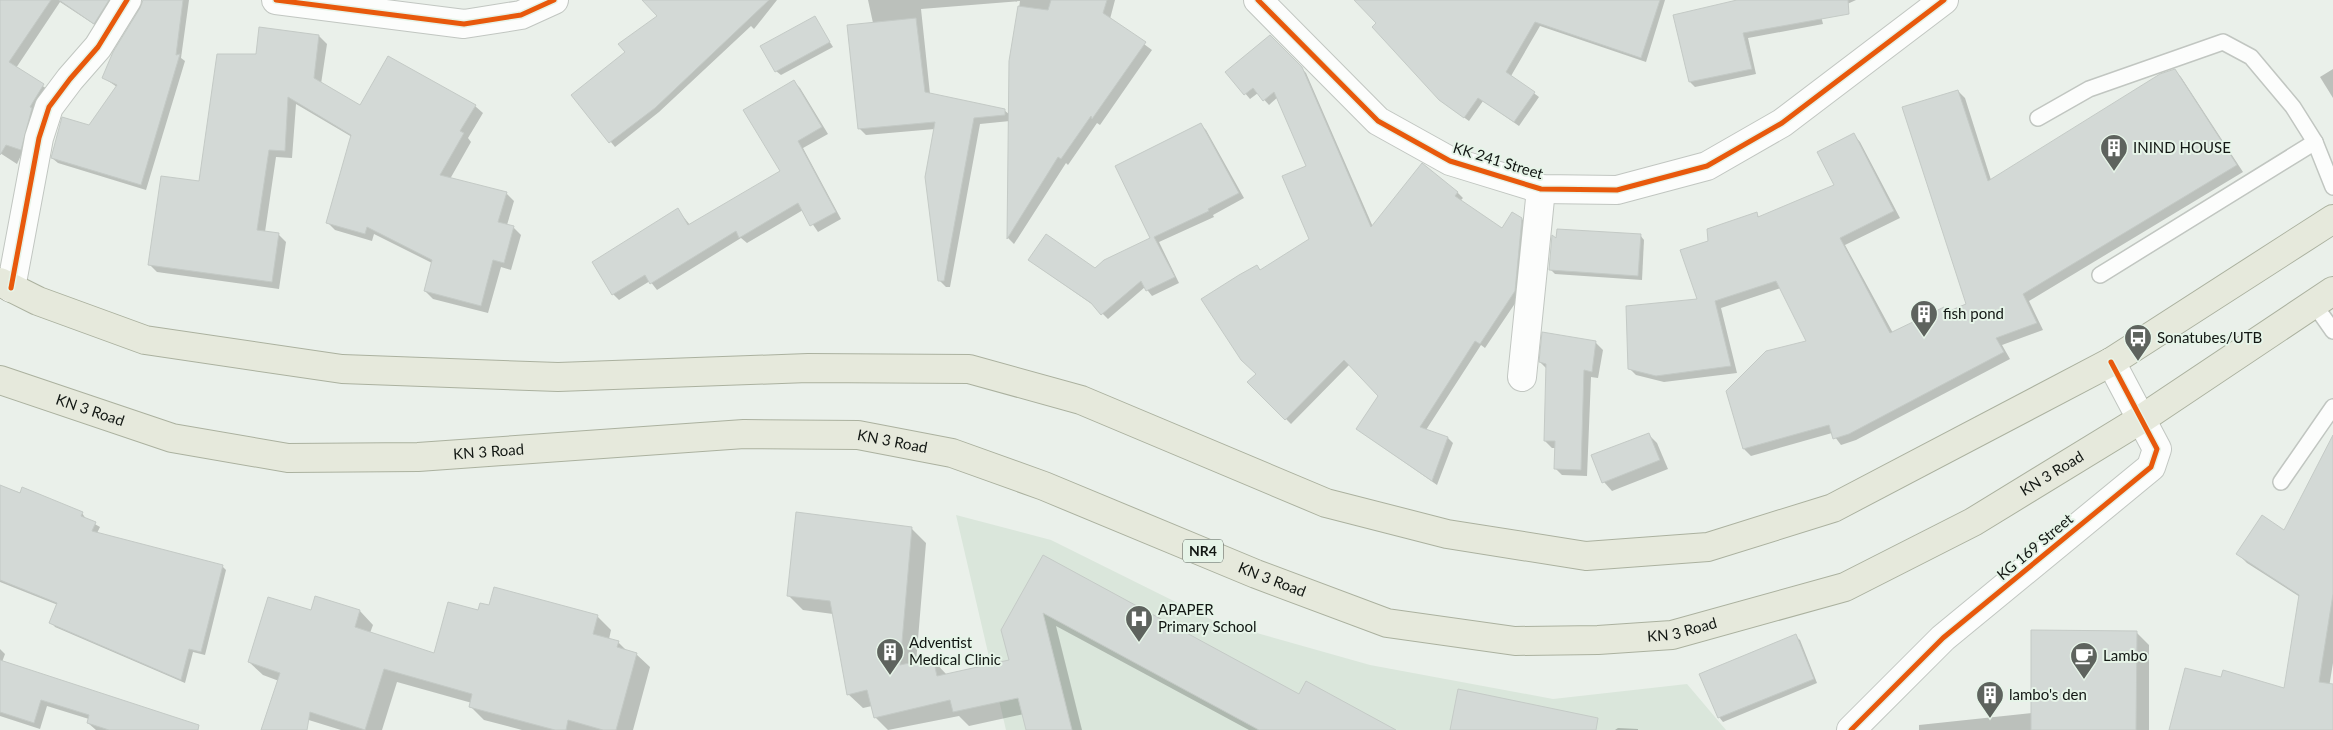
<svg xmlns="http://www.w3.org/2000/svg" width="2333" height="730" viewBox="0 0 2333 730" font-family="Lato,sans-serif">
<rect width="100%" height="100%" fill="#eaf0ea"/>
<polygon fill="#dae6db" points="956,515 1051,540 1214,621 1370,665 1553,699 1687,684 1726,730 1006,730"/>
<g fill="#0003" fill-rule="evenodd">
<polygon points="0,0 114,0 101,29 60,2 16,68 50,91 17,164 0,153"/>
<polygon points="143,0 189,0 181,58 185,61 146,190 58,163 52,158 90,127 117,87 104,78"/>
<polygon points="648,0 777,0 754,29 751,26 659,112 615,147 573,95 626,53 659,16"/>
<path d="M868 0H1115L1110 19 1152 50 1100 125 1097 123 1068 165 1066 163 1014 244 1008 238 1010 121 980 124 950 287H946L939 280 935 129 866 135 859 128 873 23ZM1020 1 1011 61 1010 115 1004 110 930 94 921 9Z"/>
<polygon points="1356,0 1665,0 1646,62 1540,26 1511,76 1539,97 1519,126 1483,101 1469,121 1445,104 1378,23"/>
<polygon points="1743,0 1856,0 1821,16 1823,24 1748,38 1756,74 1695,87 1690,82"/>
<polygon points="814,17 833,47 781,75 776,71"/>
<polygon points="319,36 327,44 321,84 360,107 475,106 483,113 468,138 471,142 450,179 506,193 514,201 507,225 513,227 521,235 511,270 501,267 488,313 433,299 425,291 432,263 374,234 372,241 335,230 327,222 352,137 296,104 292,158 276,157 265,232 278,234 286,242 279,289 157,272 150,265 200,183 257,55"/>
<polygon points="1270,36 1306,73 1373,227 1422,165 1458,193 1463,198 1460,201 1503,229 1522,219 1527,224 1520,296 1485,348 1481,345 1426,430 1448,438 1453,443 1437,485 1357,429 1380,396 1350,364 1291,424 1249,382 1258,374 1261,271 1311,240 1308,167 1278,97 1269,105 1258,93 1250,99 1227,72"/>
<polygon points="2333,69 2333,98 2320,77"/>
<polygon points="2174,70 2181,77 2243,172 2029,301 2043,330 2002,345 2010,359 1856,440 1841,445 1832,433 1751,456 1744,449 1727,391 1808,341 1781,288 1721,308 1737,373 1664,382 1636,375 1629,368 1698,300 1709,242 1756,214 1760,218 1836,185 1854,135 1860,142 1900,218 1845,245 1893,333 1943,308 1948,313 1968,304 1958,91 1965,98 1991,180"/>
<polygon points="793,81 800,88 828,134 803,148 841,219 818,232 803,210 747,243 741,238 657,290 650,281 619,300 613,294 678,210 690,225 782,172"/>
<polygon points="1201,125 1206,130 1244,198 1213,215 1214,217 1159,242 1179,283 1152,296 1145,287 1108,319 1096,307 1036,265 1095,270 1152,238"/>
<polygon points="1640,235 1644,240 1642,280 1555,274 1551,270 1557,240"/>
<polygon points="1543,334 1596,343 1603,350 1598,378 1591,377 1587,476 1562,475 1555,468 1556,448 1552,448 1545,441 1547,369 1540,362"/>
<polygon points="1648,434 1657,443 1668,469 1612,491 1604,482"/>
<polygon points="2333,438 2333,663 2322,730 2170,730 2222,679 2285,689 2300,597 2247,563 2237,553 2285,532"/>
<polygon points="0,486 82,513 86,519 100,527 97,533 222,566 226,570 205,655 193,652 185,683 55,627 51,622 58,605 0,582"/>
<polygon points="911,528 926,543 916,663 932,659 947,675 1011,661 1043,557 1300,696 1393,730 1249,730 1056,626 1082,730 1028,730 1024,714 969,726 959,716 888,730 875,717 872,706 863,708 848,694 833,614 803,610 789,596"/>
<polygon points="495,589 598,617 611,630 609,639 618,642 628,652 636,654 650,667 633,730 522,730 484,720 471,707 472,703 397,682 382,730 341,730 286,713 279,681 263,675 249,662 311,612 316,597 360,611 373,625 370,633 435,654 479,611 490,607"/>
<polygon points="2136,632 2149,645 2149,730 1919,730 1919,725 2032,713"/>
<polygon points="1795,636 1800,640 1817,683 1723,722 1719,717"/>
<polygon points="0,649 5,654 2,662 188,730 96,730 88,723 89,719 47,706 40,729 0,716"/>
<polygon points="1618,728 1638,729 1638,730 1615,730"/>
</g>
<g fill="#d3d9d6" stroke="#c4cac6">
<polygon points="0,0 51,0 9,62 44,84 30,107 32,108 21,150 6,145 0,155"/>
<polygon points="59,0 109,0 94,24"/>
<polygon points="143,0 183,0 176,55 180,54 141,185 51,158 62,117 89,125 117,85 102,78 113,52 140,8"/>
<polygon points="642,0 769,0 655,108 609,143 571,95 625,52 618,44 657,16"/>
<polygon points="1051,0 1107,0 1103,13 1146,42 1092,119 1091,116 1061,159 1058,157 1007,239 1009,61 1018,6 1048,10"/>
<polygon points="1354,0 1660,0 1641,58 1535,22 1506,72 1535,92 1514,122 1478,98 1464,118 1439,100 1372,27 1376,23"/>
<polygon points="1737,0 1848,0 1849,14 1743,33 1752,69 1689,82 1673,15"/>
<polygon points="815,16 830,42 775,72 760,46"/>
<polygon points="916,18 925,92 1005,109 1005,115 974,118 944,281 938,281 925,177 935,122 858,129 847,25"/>
<polygon points="259,27 319,35 314,78 360,105 388,56 476,105 460,131 464,133 440,175 507,192 498,222 514,226 504,263 493,260 481,306 424,291 432,260 367,227 365,234 326,223 351,135 288,97 285,151 269,150 257,230 279,233 272,282 148,265 161,176 199,181 217,54 256,54"/>
<polygon points="1270,35 1302,67 1371,227 1422,163 1458,192 1455,196 1502,228 1512,212 1522,218 1515,291 1480,344 1475,341 1420,427 1448,437 1432,481 1356,429 1378,396 1344,360 1285,420 1247,382 1256,374 1241,360 1201,299 1239,275 1257,265 1260,270 1309,239 1282,176 1306,166 1274,92 1263,101 1253,88 1244,95 1225,72"/>
<polygon points="2175,69 2237,165 2023,294 2037,323 1996,338 2004,352 1849,434 1833,439 1829,425 1743,449 1726,391 1766,351 1806,341 1776,281 1715,301 1731,366 1656,376 1628,369 1626,306 1697,299 1680,250 1708,241 1707,229 1757,212 1758,217 1834,185 1817,152 1854,133 1894,211 1840,238 1890,333 1944,307 1947,312 1966,304 1902,107 1958,90 1988,181 2160,74"/>
<polygon points="794,80 822,127 798,141 836,212 810,226 798,203 739,238 736,231 650,284 645,275 612,295 592,262 678,208 688,225 780,171 743,110"/>
<polygon points="1201,123 1239,193 1208,209 1209,211 1154,237 1175,277 1146,291 1141,281 1101,315 1091,303 1028,260 1046,234 1095,268 1104,260 1150,238 1115,166"/>
<polygon points="1557,229 1641,234 1638,276 1549,270 1552,235 1556,238"/>
<polygon points="1542,332 1596,341 1592,372 1584,370 1581,470 1554,469 1555,441 1544,441 1546,364 1539,362"/>
<polygon points="1649,433 1660,460 1602,483 1591,455"/>
<polygon points="2333,435 2333,594 2319,682 2333,684 2333,730 2169,730 2185,668 2221,677 2223,670 2284,688 2299,595 2236,554 2262,515 2284,530"/>
<polygon points="0,485 20,493 22,487 83,512 81,516 96,522 92,531 223,565 201,652 189,649 181,680 49,623 57,603 0,580"/>
<polygon points="796,512 912,527 900,665 933,658 937,676 1009,660 1001,630 1043,555 1299,694 1306,681 1396,730 1259,730 1043,613 1072,730 1026,730 1018,698 953,712 950,700 874,718 867,690 847,695 830,601 787,596"/>
<polygon points="494,587 598,615 593,634 619,641 617,647 637,653 616,730 603,730 568,720 566,730 555,730 469,707 472,694 384,669 365,730 310,712 307,730 261,730 280,673 248,662 268,597 311,610 315,596 360,610 355,627 434,653 448,602 478,610 480,603 489,605"/>
<polygon points="2031,630 2137,631 2136,730 2031,730"/>
<polygon points="1796,634 1814,679 1718,718 1699,674"/>
<polygon points="0,660 199,725 198,730 109,730 87,723 89,715 41,700 34,723 0,712"/>
<polygon points="1458,689 1598,718 1596,730 1450,730"/>
</g>
<g fill="none" stroke-linecap="round" stroke-linejoin="round">
<defs>
<g id="service">
<polyline points="2038,118 2089,89 2223,42 2251,57 2293,107 2315,142 2333,187"/>
<polyline points="2100,275 2315,142"/>
<polyline points="2314,304 2333,331"/>
<polyline points="2281,482 2333,407"/>
</g>
<g id="minor">
<polyline points="276,0 464,24 521,15 554,0"/>
<polyline points="1258,0 1378,121 1450,161 1541,189 1617,190 1707,166 1782,123 1944,0"/>
<polyline points="11,288 39,138 49,107 70,79 98,47 127,0"/>
<polyline points="1522,377 1541,189"/>
<polyline points="1851,730 1943,638 2151,467 2157,449 2111,362"/>
</g>
<g id="trunk">
<polyline points="0,282 38,301 145,340 342,369 558,377 808,368 969,369 1081,400 1326,503 1447,534 1586,556 1708,547 1833,508 2111,362 2333,219"/>
<path id="s1" d="M0 380 172 438 288 458 418 457 744 434 858 435 952 453 1044 486 1256 574 1387 623 1515 641 1598 640 1672 635 1845 587 1973 522 2143 418 2333 291"/>
</g>
</defs>
<use href="#service" stroke="#c1c6c1" stroke-width="18"/>
<use href="#minor" stroke="#c1c6c1" stroke-width="30"/>
<use href="#trunk" stroke="#abb19f" stroke-width="30"/>
<use href="#service" stroke="#fcfdfc" stroke-width="15"/>
<use href="#minor" stroke="#fcfdfc" stroke-width="28"/>
<use href="#trunk" stroke="#e6e9dc" stroke-width="28"/>
<defs>
<g id="cycleway">
<polyline points="276,0 464,24 521,15 554,0"/>
<polyline points="1258,0 1378,121 1450,161 1541,189 1617,190 1707,166 1782,123 1944,0"/>
<polyline points="11,288 39,138 49,107 70,79 98,47 127,0"/>
<polyline points="1851,730 1943,638 2151,467 2157,449 2111,362"/>
</g>
</defs>
<use href="#cycleway" stroke="#e6f4e8" stroke-width="8"/>
<use href="#cycleway" stroke="#e8590c" stroke-width="5"/>
</g>
<defs>
<symbol id="building-pin" viewBox="-11 -11 22 30"><path d="M0 17L-7.5 6A9.5 9.5 0 1 1 7.5 6Z" fill="#5e635e" stroke="#e6f4e8"/><path d="M-4-6H4V6H1V3H-1V6H-4ZM-2.5-4.3h1.7v1.8h-1.7ZM.8-4.3h1.7v1.8H.8ZM-2.5-1h1.7V.8h-1.7ZM.8-1h1.7V.8H.8Z" fill="#fff"/></symbol>
<symbol id="bus-pin" viewBox="-11 -11 22 30"><path d="M0 17L-7.5 6A9.5 9.5 0 1 1 7.5 6Z" fill="#5e635e" stroke="#e6f4e8"/><path d="M-5-6H5V4H4V6H2V4H-2V6H-4V4H-5ZM-3.5-4V0h7V-4ZM-3.5 1.2v1.5H-2V1.2ZM2 1.2v1.5H3.5V1.2Z" fill="#fff"/></symbol>
<symbol id="hospital-pin" viewBox="-11 -11 22 30"><path d="M0 17L-7.5 6A9.5 9.5 0 1 1 7.5 6Z" fill="#5e635e" stroke="#e6f4e8"/><path d="M-5-5h3v3.5h4V-5h3V5h-3V1.5h-4V5h-3Z" fill="#fff"/></symbol>
<symbol id="cafe-pin" viewBox="-11 -11 22 30"><path d="M0 17L-7.5 6A9.5 9.5 0 1 1 7.5 6Z" fill="#5e635e" stroke="#e6f4e8"/><path d="M-5.5-4.5H6V0H3Q3 3.5 0 3.5H-2.5Q-5.5 3.5-5.5 0ZM3-3.2v2h1.7v-2ZM-6 4.5H4V6H-6Z" fill="#fff"/></symbol>
</defs>
<g fill-rule="evenodd">
<use href="#building-pin" x="2098" y="132" width="32" height="43"/>
<use href="#building-pin" x="1908" y="298" width="32" height="43"/>
<use href="#bus-pin" x="2122" y="322" width="32" height="43"/>
<use href="#hospital-pin" x="1123" y="603" width="32" height="43"/>
<use href="#building-pin" x="874" y="636" width="32" height="43"/>
<use href="#cafe-pin" x="2068" y="640" width="32" height="43"/>
<use href="#building-pin" x="1974" y="679" width="32" height="43"/>
</g>
<g text-anchor="middle" stroke-width="4" stroke-linejoin="round" paint-order="stroke">
<rect fill="#e6f4e8" stroke="#525953" stroke-width="1" x="1183" y="539.5" width="40" height="23" rx="4"/>
<g font-size="14" font-weight="bold" fill="#121713">
<text x="1203" y="556">NR4</text>
</g>
<g font-size="15" fill="#121713" stroke="#e6f4e8" text-anchor="start">
<text x="2133" y="153">ININD HOUSE</text>
<text x="1943" y="319">fish pond</text>
<text x="2157" y="343">Sonatubes/UTB</text>
<text x="1158" y="615">APAPER<tspan x="1158" dy="17">Primary School</tspan></text>
<text x="909" y="648">Adventist<tspan x="909" dy="17">Medical Clinic</tspan></text>
<text x="2103" y="661">Lambo</text>
<text x="2009" y="700">lambo's den</text>
</g>
<g font-size="15" fill="#121713" stroke="#e6f4e8">
<text transform="translate(1498 161) rotate(17)" y="5">KK 241 Street</text>
<text dy="5" stroke="none"><textPath href="#s1" startOffset="95">KN 3 Road</textPath></text>
<text dy="5" stroke="none"><textPath href="#s1" startOffset="905">KN 3 Road</textPath></text>
<text dy="5" stroke="none"><textPath href="#s1" startOffset="500">KN 3 Road</textPath></text>
<text dy="5" stroke="none"><textPath href="#s1" startOffset="2135">KN 3 Road</textPath></text>
<text transform="translate(2035 547) rotate(-40)" y="5">KG 169 Street</text>
<text dy="5" stroke="none"><textPath href="#s1" startOffset="1310">KN 3 Road</textPath></text>
<text dy="5" stroke="none"><textPath href="#s1" startOffset="1730">KN 3 Road</textPath></text>
</g>
</g>
</svg>
